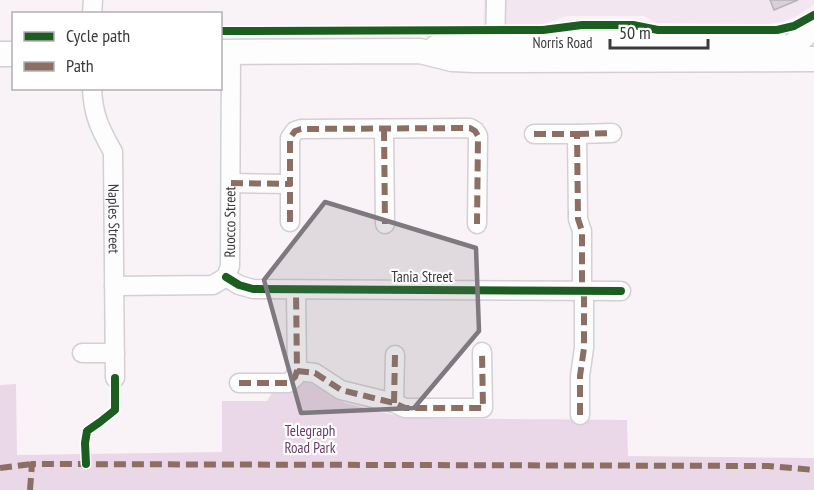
<svg xmlns="http://www.w3.org/2000/svg" width="814" height="490" viewBox="0 0 814 490" font-family="'PT Sans Narrow',sans-serif">
<rect width="100%" height="100%" fill="#f9f3f8"/>
<polygon fill="#f2e6f1" points="484,0 814,0 814,3 812,6 797,16 782,22 768,24 658,23 643,16 567,16 537,26 483,27"/>
<polygon fill="#ead8e8" points="301,382 310,382 320,386 345,403 406,418 627,420 628,456 814,458 814,490 0,490 0,385 16,384 17,455 222,452 222,401 267,401 272,393 287,393"/>
<polygon fill="#dad0d9" stroke="#b6b3b6" stroke-width="1.5" points="770,0 798,0 774,10"/>
<g fill="none" stroke-linecap="round" stroke-linejoin="round">
<defs>
<g id="minor">
<polyline points="92,14 93,0"/>
<polyline points="495,55 496,0"/>
<path id="s1" d="M92 88C93 115 100 129 113 152L115 378"/>
<polyline points="384,129 385,224"/>
<polyline points="534,134 577,134 578,219 582,231 582,292"/>
<polyline points="577,134 612,133"/>
<polyline points="231,183 290,184 290,138 295,131 301,129 470,128 475,131 478,136 477,224"/>
<polyline points="290,222 290,184"/>
<polyline points="226,277 239,285 253,289 621,291"/>
<path id="s2" d="M114 286 213 285 226 277 230 266 231 52"/>
<polyline points="82,353 115,353"/>
<polyline points="297,371 315,373 341,390 394,403 405,408 483,408 482,352"/>
<polyline points="239,383 288,383 295,377 297,371 296,290"/>
<polyline points="394,403 395,355"/>
<polyline points="580,415 580,376 584,348 584,292"/>
</g>
<g id="major">
<polyline points="796,43 810,29 814,27"/>
<path id="s3" d="M437 47 452 43H777"/>
<polyline points="220,52 420,51 452,59 475,60 814,59"/>
<polyline points="0,54 14,54"/>
</g>
</defs>
<use href="#minor" stroke="#d3cfd3" stroke-width="21"/>
<use href="#major" stroke="#d3cfd3" stroke-width="27"/>
<use href="#minor" stroke="#fefdfe" stroke-width="18"/>
<use href="#major" stroke="#fefdfe" stroke-width="24"/>
<g stroke="#8d6e63" stroke-width="6" stroke-dasharray="12 6" stroke-linecap="butt">
<polyline points="384,129 385,224"/>
<polyline points="534,134 577,134 578,219 582,231 582,292"/>
<polyline points="577,134 612,133"/>
<polyline points="231,183 290,184 290,138 295,131 301,129 470,128 475,131 478,136 477,224"/>
<polyline points="290,222 290,184"/>
<polyline points="297,371 315,373 341,390 394,403 405,408 483,408 482,352"/>
<polyline points="239,383 288,383 295,377 297,371 296,290"/>
<polyline points="394,403 395,355"/>
<polyline points="580,415 580,376 584,348 584,292"/>
<polyline points="0,468 32,464"/>
<polyline points="30,490 32,464 768,466 814,470"/>
</g>
<defs>
<g id="cycleway">
<polyline points="220,31 543,30 582,25 633,25 658,30 777,30 794,26 814,15"/>
<polyline points="226,277 239,285 253,289 621,291"/>
<polyline points="86,464 85,443 87,431 100,422 115,410 115,378"/>
</g>
</defs>
<use href="#cycleway" stroke="#fff" stroke-width="11"/>
<use href="#cycleway" stroke="#1b5e20" stroke-width="8"/>
</g>
<path fill="#7e797e" fill-opacity="0.2" stroke="#7e797e" stroke-width="4.5" stroke-linejoin="round" d="M325 202 476 248 479 331 414 408 301 413 264 280Z"/>
<g text-anchor="middle" stroke-width="4.5" stroke-linejoin="round" paint-order="stroke">
<g font-size="15" fill="#3c383c" stroke="#fff">
<text dy="5" stroke="none"><textPath href="#s3" startOffset="126">Norris Road</textPath></text>
<text dy="5" stroke="none"><textPath href="#s1" startOffset="135">Naples Street</textPath></text>
<text dy="5" stroke="none"><textPath href="#s2" startOffset="170">Ruocco Street</textPath></text>
<text x="422" y="282">Tania Street</text>
</g>
<g font-size="15" fill="#673b66" stroke="#fff">
<text x="310" y="436">Telegraph<tspan x="310" dy="17">Road Park</tspan></text>
</g>
</g>
<rect x="12" y="12" width="210" height="78" fill="#ffffff" stroke="#b1afb1" stroke-width="1.5"/>
<rect x="24" y="32" width="30" height="9" fill="#1b5e20" stroke="#b1afb1" stroke-width="1.5"/>
<text x="66" y="42" font-size="18" fill="#3c383c">Cycle path</text>
<rect x="24" y="62" width="30" height="9" fill="#8d6e63" stroke="#b1afb1" stroke-width="1.5"/>
<text x="66" y="72" font-size="18" fill="#3c383c">Path</text>
<path d="M610 39v9h98v-9" fill="none" stroke="#3c383c" stroke-width="3"/>
<text x="619" y="39" font-size="18" fill="#3c383c" stroke="#ffffff" stroke-width="4.5" paint-order="stroke">50 m</text>
</svg>
